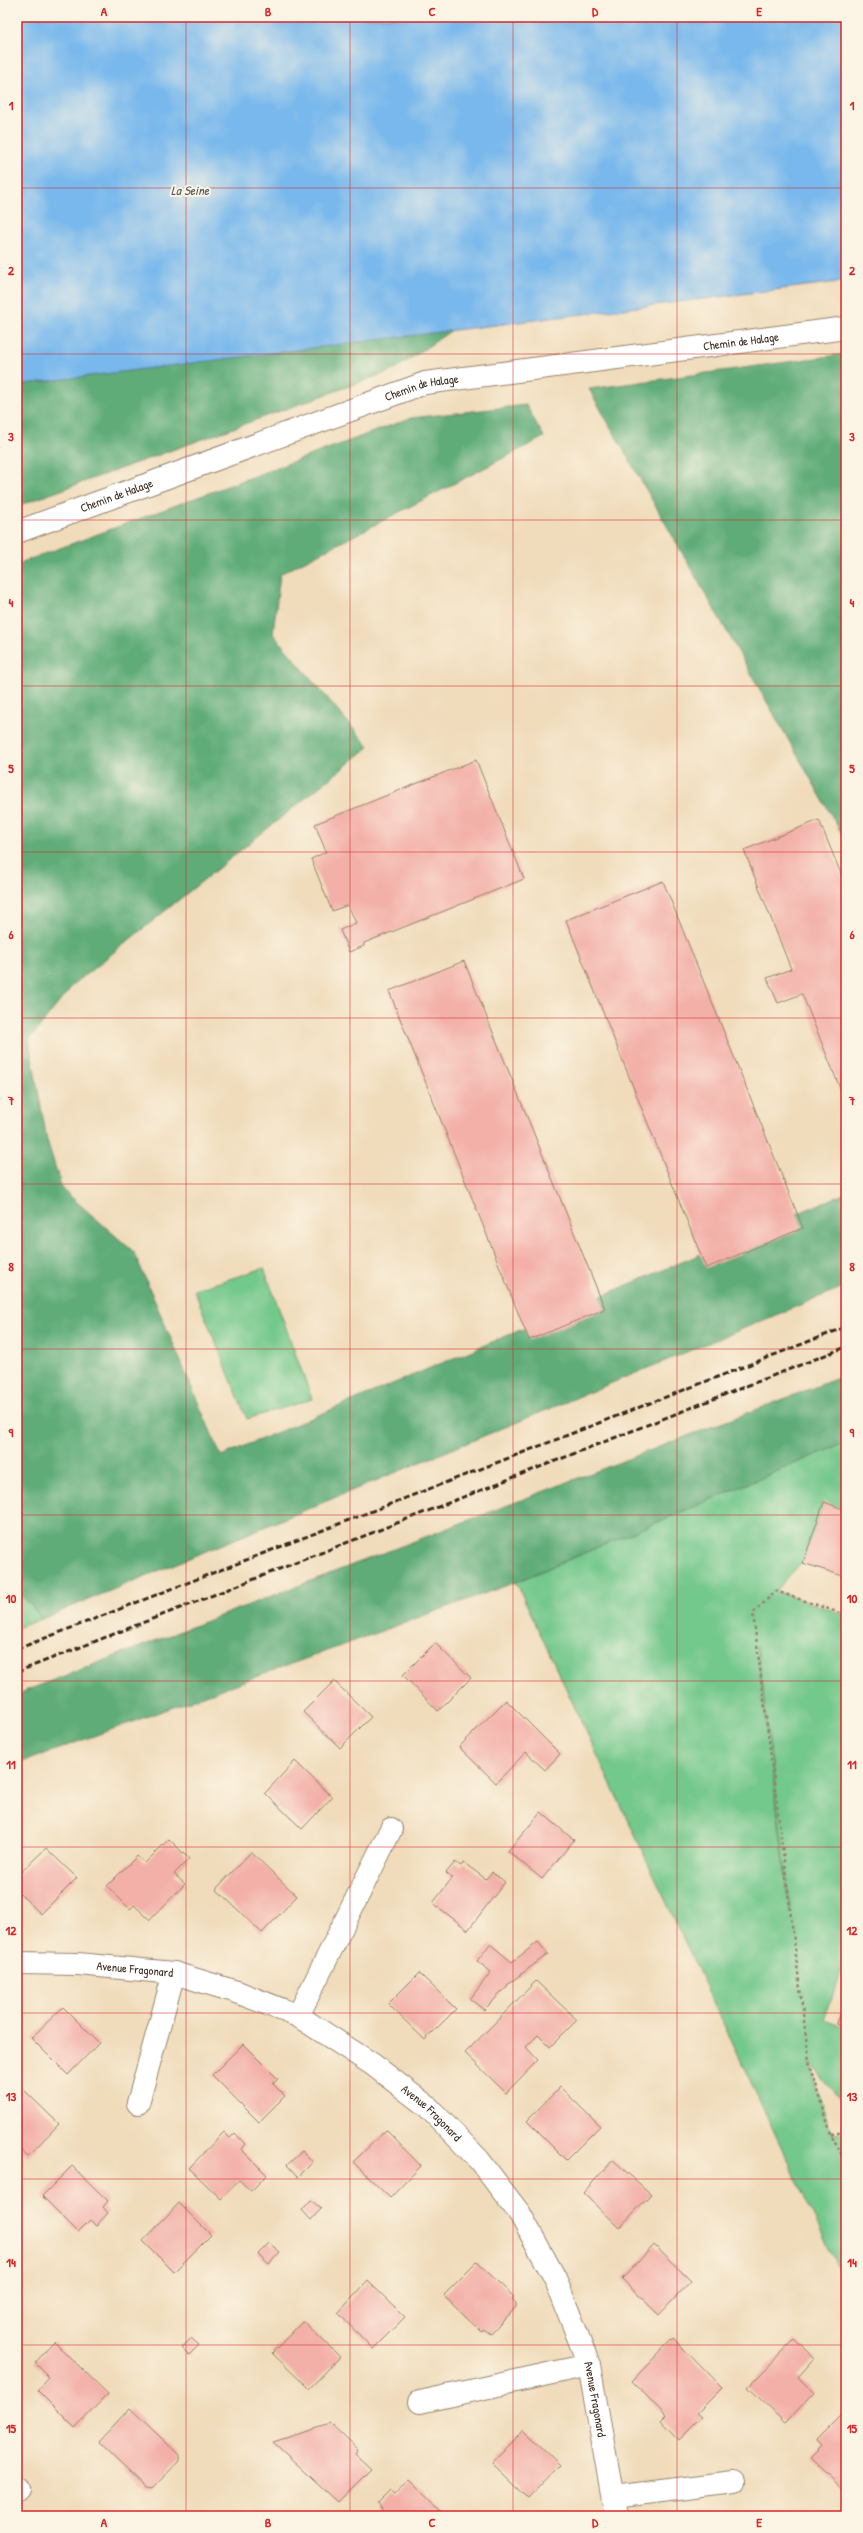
<svg xmlns="http://www.w3.org/2000/svg" width="863" height="2533" viewBox="0 0 863 2533" font-family="'Patrick Hand',sans-serif">
<rect width="100%" height="100%" fill="#fcf5e5"/>
<filter id="ink" filterUnits="userSpaceOnUse"><feTurbulence type="fractalNoise" baseFrequency=".025" numOctaves="2"/><feDisplacementMap in="SourceGraphic" scale="8" xChannelSelector="R" yChannelSelector="G"/><feConvolveMatrix kernelMatrix="1 2 1 2 8 2 1 2 1" color-interpolation-filters="sRGB"/></filter>
<filter id="wash" filterUnits="userSpaceOnUse"><feTurbulence type="fractalNoise" baseFrequency=".012" numOctaves="4" result="noise"/><feDisplacementMap in="SourceGraphic" scale="16" xChannelSelector="R" yChannelSelector="G"/><feGaussianBlur stdDeviation="0.9" result="paint"/><feColorMatrix in="noise" values="0 0 0 0 0 0 0 0 0 0 0 0 0 0 0 0 0 1.4 0 .05"/><feComposite in="paint" operator="in"/></filter>
<g filter="url(#wash)">
<rect width="100%" height="100%" fill="#f0dcbb"/>
<g fill="#73c88c" stroke="#577955" fill-rule="evenodd">
<polygon points="264,1268 312,1399 247,1419 194,1290"/>
<path d="M846 1442V1510L824 1503 805 1558 776 1591 846 1615V1959L824 2020 846 2028V2107L809 2062 831 2134 846 2132V2285L516 1582ZM757 1646 791 1913H790Z"/>
<polygon points="17,1589 42,1619 17,1628"/>
</g>
<g fill="#5eac78" stroke="#4c6b4b">
<polygon points="452,330 394,370 17,506 17,385"/>
<polygon points="846,354 846,841 589,389"/>
<polygon points="526,405 544,437 280,574 273,634 369,747 73,985 29,1040 47,1140 62,1189 134,1252 221,1456 846,1193 846,1286 42,1619 17,1589 17,564 411,418"/>
<polygon points="846,1375 846,1442 516,1582 17,1764 17,1694"/>
</g>
<polygon fill="#78b8ec" stroke="#5a7185" points="17,17 846,17 846,281 17,385"/>
<g id="blocks">
<g fill="#f3b0a9">
<polygon points="476,760 524,879 364,943 364,946 349,952 340,930 356,923 348,905 332,911 311,859 326,852 315,824"/>
<polygon points="819,820 846,886 846,1103 802,994 778,1003 767,978 791,969 744,850"/>
<polygon points="663,881 803,1228 706,1268 566,920"/>
<polygon points="464,961 605,1309 529,1340 389,991"/>
<polygon points="824,1502 846,1510 846,1577 803,1563"/>
<polygon points="435,1643 471,1678 438,1711 403,1675"/>
<polygon points="334,1681 371,1717 340,1748 303,1712"/>
<polygon points="506,1700 560,1754 545,1770 526,1752 496,1783 459,1747"/>
<polygon points="295,1761 332,1797 302,1829 265,1793"/>
<polygon points="541,1812 574,1840 542,1879 508,1851"/>
<polygon points="169,1839 189,1859 174,1874 185,1884 150,1920 134,1905 130,1909 107,1886 137,1856 145,1863"/>
<polygon points="46,1848 77,1878 41,1914 20,1894 17,1897 17,1876"/>
<polygon points="251,1852 297,1896 262,1933 216,1889"/>
<polygon points="455,1862 461,1866 464,1863 486,1879 492,1872 505,1882 468,1930 433,1903 452,1878 446,1873"/>
<polygon points="538,1942 548,1954 507,1985 508,1986 484,2010 470,1999 491,1972 477,1961 490,1944 512,1962"/>
<polygon points="419,1973 456,2009 425,2040 388,2004"/>
<polygon points="846,1980 846,1994 842,1992"/>
<polygon points="536,1981 577,2020 550,2047 538,2035 526,2047 538,2060 506,2093 465,2053"/>
<polygon points="846,1998 846,2028 837,2024"/>
<polygon points="63,2007 99,2043 68,2075 31,2038"/>
<polygon points="243,2044 278,2079 273,2084 285,2096 259,2122 212,2075"/>
<polygon points="560,2087 600,2126 566,2160 527,2121"/>
<polygon points="22,2088 59,2124 28,2156 17,2146 17,2093"/>
<polygon points="386,2130 421,2166 390,2198 353,2162"/>
<polygon points="224,2132 230,2138 235,2133 245,2144 241,2149 267,2175 251,2191 239,2180 221,2199 189,2168"/>
<polygon points="302,2151 313,2162 298,2177 287,2165"/>
<polygon points="613,2160 651,2194 619,2228 583,2193"/>
<polygon points="72,2166 108,2201 103,2207 108,2213 96,2226 90,2220 78,2232 42,2196"/>
<polygon points="311,2200 321,2209 311,2220 302,2210"/>
<polygon points="179,2203 211,2235 174,2272 143,2241"/>
<polygon points="269,2243 280,2252 269,2264 258,2254"/>
<polygon points="654,2245 691,2281 659,2315 622,2279"/>
<polygon points="477,2262 514,2297 512,2299 516,2303 516,2307 491,2334 482,2329 481,2331 444,2295"/>
<polygon points="368,2281 405,2317 373,2349 338,2313"/>
<polygon points="303,2321 340,2357 309,2389 272,2353"/>
<polygon points="191,2338 199,2345 189,2355 182,2348"/>
<polygon points="673,2338 722,2388 697,2413 702,2417 679,2440 661,2421 666,2416 632,2381"/>
<polygon points="795,2339 815,2358 798,2377 814,2393 785,2423 748,2387"/>
<polygon points="54,2342 108,2394 75,2428 37,2390 49,2377 35,2363"/>
<polygon points="130,2408 179,2455 179,2461 152,2489 146,2488 98,2442"/>
<polygon points="846,2412 846,2492 810,2458 822,2446 817,2441"/>
<polygon points="331,2424 358,2450 355,2454 371,2469 338,2502 273,2442"/>
<polygon points="524,2430 560,2465 528,2498 492,2463"/>
<polygon points="410,2479 448,2516 384,2516 377,2504 390,2491 395,2495"/>
</g>
</g>
</g>
<g filter="url(#ink)">
<use href="#blocks" fill-opacity="0" stroke="#96836c" stroke-width="1"/>
<g fill="none" stroke-linecap="round" stroke-linejoin="round">
<defs>
<g id="minor">
<path id="s1" d="M17 1963 78 1964 174 1973 237 1992 298 2016 372 2064 428 2107 479 2160 520 2214 555 2278 589 2365 616 2516"/>
<polyline points="298,2016 391,1829"/>
<polyline points="138,2103 174,1973"/>
<polyline points="420,2402 589,2365"/>
<polyline points="17,2489 18,2488"/>
<polyline points="613,2497 734,2482"/>
</g>
<g id="tertiary">
<path id="s2" d="M17 532 425 383 846 328"/>
</g>
</defs>
<use href="#minor" stroke="#96836c" stroke-width="24"/>
<use href="#tertiary" stroke="#96836c" stroke-width="24"/>
<g stroke="#96836c" stroke-width="2.5" stroke-dasharray="3 3" stroke-linecap="butt">
<polyline points="846,1615 776,1591 753,1613 809,2061 831,2134 846,2163"/>
<polyline points="831,2134 846,2132"/>
</g>
<use href="#minor" stroke="#fff" stroke-width="22"/>
<use href="#tertiary" stroke="#fff" stroke-width="22"/>
<g stroke="#3b2a1e" stroke-width="3" stroke-dasharray="6 3" stroke-linecap="butt">
<polyline points="17,1649 846,1327"/>
<polyline points="17,1672 846,1347"/>
</g>
</g>
</g>
<path fill="none" stroke="#d62828" stroke-width="1" stroke-opacity="0.55" d="M186 17V2516M350 17V2516M513 17V2516M677 17V2516M17 188H846M17 354H846M17 520H846M17 686H846M17 852H846M17 1018H846M17 1184H846M17 1349H846M17 1515H846M17 1681H846M17 1847H846M17 2013H846M17 2179H846M17 2345H846"/>
<g text-anchor="middle" stroke-width="4" stroke-linejoin="round" paint-order="stroke">
<g font-size="12" fill="#3b2a1e" stroke="#fcf5e5">
<text dy="4" stroke="none"><textPath href="#s2" startOffset="753">Chemin de Halage</textPath></text>
<text dy="4" stroke="none"><textPath href="#s2" startOffset="430">Chemin de Halage</textPath></text>
<text dy="4" stroke="none"><textPath href="#s2" startOffset="106">Chemin de Halage</textPath></text>
<text dy="4" stroke="none"><textPath href="#s1" startOffset="118">Avenue Fragonard</textPath></text>
<text dy="4" stroke="none"><textPath href="#s1" startOffset="454">Avenue Fragonard</textPath></text>
<text dy="4" stroke="none"><textPath href="#s1" startOffset="790">Avenue Fragonard</textPath></text>
</g>
<g font-size="13" font-style="italic" fill="#4d555c" stroke="#fcf5e5">
<text x="190" y="195">La Seine</text>
</g>
</g>
<rect width="863" height="2533" fill="none" stroke="#fcf5e5" stroke-width="44"/>
<rect x="22" y="22" width="819" height="2489" fill="none" stroke="#d62828" stroke-width="1.5"/>
<g font-size="13" text-anchor="middle" font-weight="bold" fill="#d62828">
<text x="104" y="16">A</text>
<text x="268" y="16">B</text>
<text x="432" y="16">C</text>
<text x="595" y="16">D</text>
<text x="759" y="16">E</text>
<text x="11" y="110">1</text>
<text x="852" y="110">1</text>
<text x="11" y="275">2</text>
<text x="852" y="275">2</text>
<text x="11" y="441">3</text>
<text x="852" y="441">3</text>
<text x="11" y="607">4</text>
<text x="852" y="607">4</text>
<text x="11" y="773">5</text>
<text x="852" y="773">5</text>
<text x="11" y="939">6</text>
<text x="852" y="939">6</text>
<text x="11" y="1105">7</text>
<text x="852" y="1105">7</text>
<text x="11" y="1271">8</text>
<text x="852" y="1271">8</text>
<text x="11" y="1437">9</text>
<text x="852" y="1437">9</text>
<text x="11" y="1603">10</text>
<text x="852" y="1603">10</text>
<text x="11" y="1769">11</text>
<text x="852" y="1769">11</text>
<text x="11" y="1935">12</text>
<text x="852" y="1935">12</text>
<text x="11" y="2101">13</text>
<text x="852" y="2101">13</text>
<text x="11" y="2267">14</text>
<text x="852" y="2267">14</text>
<text x="11" y="2433">15</text>
<text x="852" y="2433">15</text>
<text x="104" y="2527">A</text>
<text x="268" y="2527">B</text>
<text x="432" y="2527">C</text>
<text x="595" y="2527">D</text>
<text x="759" y="2527">E</text>
</g>
</svg>
